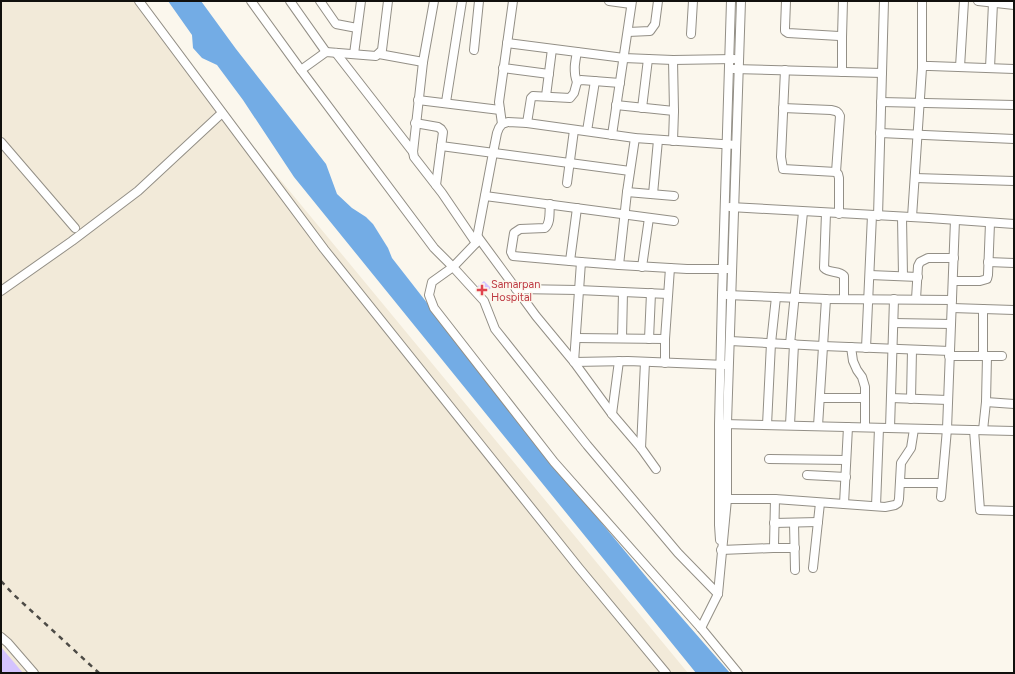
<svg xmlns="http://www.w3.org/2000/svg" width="1015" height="674" viewBox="0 0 1015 674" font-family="Figtree,sans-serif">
<rect width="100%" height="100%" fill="#fbf7ed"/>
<polygon fill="#f2ead9" points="1,1 143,1 216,102 688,673 1,673"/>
<polygon fill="#73ace5" points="168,1 201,1 236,49 326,164 337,194 352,208 366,217 373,224 388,248 392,258 552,463 648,579 730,673 696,673 294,177 243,100 217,65 202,58 193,48 192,35"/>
<g fill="#d4c3fe">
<polygon points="484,281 491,288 484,293 478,286"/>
<polygon points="1,647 23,673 1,673"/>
</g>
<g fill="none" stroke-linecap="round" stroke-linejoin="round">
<defs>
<g id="minor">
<polyline points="139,1 324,249 579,568 666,673"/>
<polyline points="251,1 301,70 434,248 453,267 432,282 429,295 434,308 554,462 701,628 738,673"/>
<polyline points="290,1 326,52"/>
<polyline points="320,1 336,24 357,28"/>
<polyline points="434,1 423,62 413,152 414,157 442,193 476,243"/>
<polyline points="609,1 631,4"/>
<polyline points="786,1 785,28 785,31 788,33 839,36 842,37 842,72"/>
<polyline points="978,1 1014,5"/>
<polyline points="628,32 650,31 655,24 658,1"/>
<polyline points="691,34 693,1"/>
<polyline points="842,37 843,1"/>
<polyline points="507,43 624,58 673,60 734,59"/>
<polyline points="474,50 479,1"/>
<polyline points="336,53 413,152"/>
<polyline points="354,54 361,1"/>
<polyline points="379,54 423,62"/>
<polyline points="960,67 964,1"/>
<polyline points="503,68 549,74"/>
<polyline points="922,68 922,1"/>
<polyline points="990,68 993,3"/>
<polyline points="733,69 882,73"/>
<polyline points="301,70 326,52 376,56 382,50 388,1"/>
<polyline points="785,70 781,157 783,169 836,172 838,174 839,178 839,214"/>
<path d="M577 82C573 72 575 62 577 52"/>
<polyline points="546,96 552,49"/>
<polyline points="418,100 500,110"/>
<polyline points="446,102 462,1"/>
<polyline points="881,102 1014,105"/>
<polyline points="616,105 674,111"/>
<polyline points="642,108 648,59"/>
<path d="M783 108 831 110C836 111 838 111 840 116L836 172"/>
<polyline points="415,123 438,127 441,129 443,132 436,185"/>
<polyline points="527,123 531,98 533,96 570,98 574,93 577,82 581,80 620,83"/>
<polyline points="502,124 499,102 513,1"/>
<polyline points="587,131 595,81"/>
<polyline points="880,133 1014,139"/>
<polyline points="612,135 632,1"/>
<polyline points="635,138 627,192 619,265 687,269 728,269"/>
<polyline points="673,141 674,111 673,60"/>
<polyline points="1,142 75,228"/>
<polyline points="441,146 630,171"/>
<polyline points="915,178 1014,181"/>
<polyline points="567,183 574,130"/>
<polyline points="627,192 674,196"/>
<polyline points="653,194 658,140"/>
<polyline points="485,196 674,221"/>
<path d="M550 204C549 212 551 223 545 228L520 229 514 233 511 252 513 256 581 262"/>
<polyline points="730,207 929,218 1014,224"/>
<path d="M826 213 824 268C830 274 839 270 844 276V299"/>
<polyline points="878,216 884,1"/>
<polyline points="902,217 903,276"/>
<polyline points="912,217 922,68 925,66 930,66 1014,69"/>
<polyline points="478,237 536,316 574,362 612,414 641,448 656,469"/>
<polyline points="570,261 577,208"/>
<polyline points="988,262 1014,263"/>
<polyline points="619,265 581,262 574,362 628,361 726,365"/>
<polyline points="642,267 649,218"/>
<polyline points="870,275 918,277"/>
<polyline points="953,281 980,281 987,279 988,275 990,223"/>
<polyline points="516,289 578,290 668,294"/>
<polyline points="1,291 72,241 138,191 222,113"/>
<polyline points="727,295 826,299 952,300"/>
<polyline points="916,299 918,266 920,262 928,258 954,258"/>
<polyline points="952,308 1014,310"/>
<polyline points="894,323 951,324"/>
<polyline points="576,338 665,339"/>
<polyline points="622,338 623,292"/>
<polyline points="649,339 651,293"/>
<polyline points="730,341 823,346 950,351"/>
<polyline points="790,344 803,212"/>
<polyline points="851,347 853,361 857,370 862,377 865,387 865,427"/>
<polyline points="866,348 872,215"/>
<polyline points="949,356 1002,356"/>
<polyline points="983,356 983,309"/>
<polyline points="665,363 665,339 670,268"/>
<polyline points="820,398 865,398"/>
<polyline points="891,398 948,400"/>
<polyline points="911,399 912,350"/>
<polyline points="986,402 1014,404"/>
<polyline points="612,414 619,361"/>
<polyline points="723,424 1014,431"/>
<polyline points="767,425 771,343 776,297"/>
<polyline points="790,425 794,344"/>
<polyline points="818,426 826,299"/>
<polyline points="890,428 894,299"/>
<polyline points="974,430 980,510 1014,511"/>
<polyline points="983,430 986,402 987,356"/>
<polyline points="641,448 645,362"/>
<polyline points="769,459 846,460"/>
<polyline points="807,475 846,477"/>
<polyline points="900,483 942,483"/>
<polyline points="941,497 947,429 955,220"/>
<polyline points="721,499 775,499 885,507 895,505 898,503 899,499 901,463 911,448 914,429"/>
<polyline points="844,504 848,427"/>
<polyline points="876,506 879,428"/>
<polyline points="774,523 818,522"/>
<polyline points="794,523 795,570"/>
<polyline points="720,540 719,525 719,424 722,295 731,1"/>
<polyline points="773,548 795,548"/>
<polyline points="721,550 773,548 774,546 775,499"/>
<polyline points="813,568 820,503"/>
<polyline points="718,594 678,553 587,445 495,329 484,301 453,267 476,243 493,153 497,133 499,128 502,124 508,122 527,123 635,138 736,145"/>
<polyline points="701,628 718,594 727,499 727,423 741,1"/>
<polyline points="1,637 8,643 34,673"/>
</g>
</defs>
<use href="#minor" stroke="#938f86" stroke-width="10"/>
<use href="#minor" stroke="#fff" stroke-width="8"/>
<polyline stroke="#4d4b46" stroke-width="2.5" stroke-dasharray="5 5" stroke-linecap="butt" points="1,581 13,594 99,673"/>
</g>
<path fill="#e0444e" stroke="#fbf7ed" stroke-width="1.5" d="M480 284h4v4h4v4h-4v4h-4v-4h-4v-4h4z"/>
<g text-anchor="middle" stroke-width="3" stroke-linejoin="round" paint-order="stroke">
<g font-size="11" fill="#be3a42" stroke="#fbf7ed" text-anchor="start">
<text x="491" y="288">Samarpan<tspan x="491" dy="13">Hospital</tspan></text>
</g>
</g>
<rect width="1015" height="674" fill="none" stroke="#11100d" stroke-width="4"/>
</svg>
